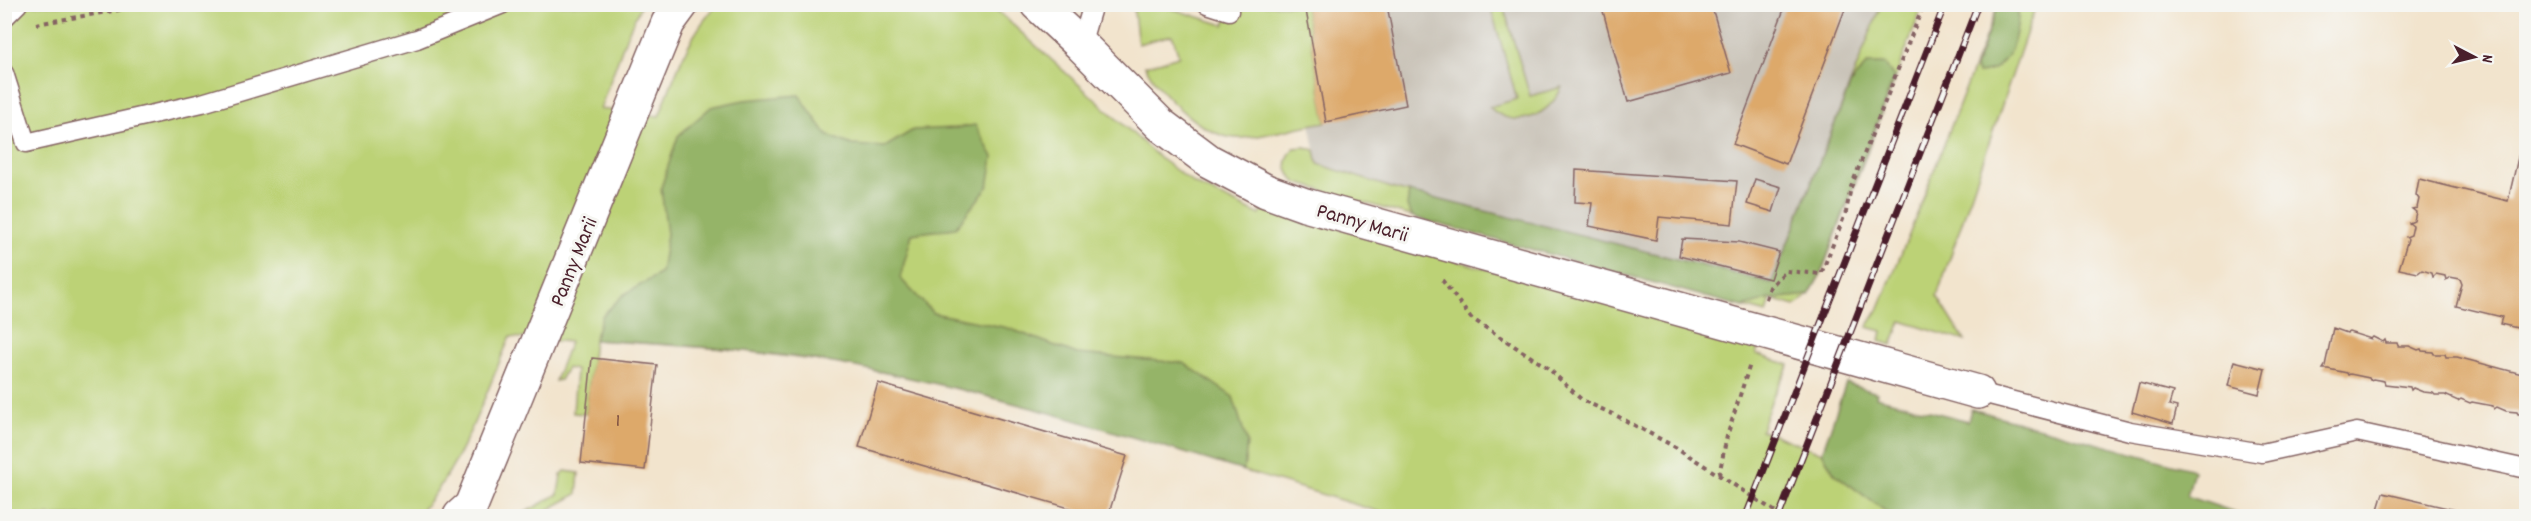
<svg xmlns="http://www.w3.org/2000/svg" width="2531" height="521" viewBox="0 0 2531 521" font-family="Dekko,sans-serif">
<rect width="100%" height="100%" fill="#f6f6f2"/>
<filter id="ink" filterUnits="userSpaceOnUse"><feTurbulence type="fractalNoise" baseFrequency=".0167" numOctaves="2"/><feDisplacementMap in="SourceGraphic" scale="12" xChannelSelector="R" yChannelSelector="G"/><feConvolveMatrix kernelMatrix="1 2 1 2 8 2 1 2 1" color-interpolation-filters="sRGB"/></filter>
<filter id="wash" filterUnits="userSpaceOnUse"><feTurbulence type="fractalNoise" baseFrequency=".008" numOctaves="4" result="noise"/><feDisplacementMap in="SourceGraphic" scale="24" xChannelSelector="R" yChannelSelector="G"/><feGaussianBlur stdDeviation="1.35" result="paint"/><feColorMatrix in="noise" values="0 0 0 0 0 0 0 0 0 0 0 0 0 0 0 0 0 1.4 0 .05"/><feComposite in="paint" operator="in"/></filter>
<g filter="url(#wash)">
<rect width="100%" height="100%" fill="#f2e4cd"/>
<polygon fill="#c9c3b8" points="1305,5 1881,5 1772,283 1395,189 1318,164 1310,124 1325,122"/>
<g fill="#bcd276" stroke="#837850" stroke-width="1.5">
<path d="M4 5H641L627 35 600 109 659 116C675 76 687 36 717 5H991L1161 159 1195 184 1260 215 1264 207 1759 345 1756 354 1789 365 1773 396 1761 430 1822 453 1835 474 1892 516H1393L1060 415 931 382 837 363 728 349 594 340 586 414 573 413 576 370 567 368 560 380 555 381 570 342 510 337C483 399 463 465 417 516H5Z"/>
<path d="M1133 5H1160L1224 25 1231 5H1305L1326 122C1298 126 1270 136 1243 138 1206 141 1161 96 1145 66L1179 56 1172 35 1138 44Z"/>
<path d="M1490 5H1503L1530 96 1562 87C1549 117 1515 131 1489 107L1517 99Z"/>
<path d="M1881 5H1923L1821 274 1809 295 1795 306 1771 299 1767 313 1389 210 1297 183C1284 171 1283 161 1294 148L1305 147 1315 150 1318 164 1395 189 1772 283Z"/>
<polygon points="1998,5 2036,5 1937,296 1965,341 1901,321 1892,345 1880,341 1882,331 1867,327 1878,310 1909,235"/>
<polygon points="565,471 579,473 577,494 537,516 519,516 558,494 561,475"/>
</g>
<g fill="#95b467" stroke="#706a49" stroke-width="1.5">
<path d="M2002 5 2018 6C2019 33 2011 72 1978 73L1975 68 1997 8Z"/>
<polygon points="1867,64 1885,64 1894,77 1821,273 1809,295 1771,299 1743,307 1413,217 1407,206 1409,192 1772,283 1851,83"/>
<path d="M799 95 827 135 852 145 885 147 913 130 956 128 975 125 993 157 988 187 955 228 912 234 900 278 933 313 1008 328 1077 354 1184 363 1233 397 1247 442 1244 471C1110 430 977 388 839 364 758 349 676 345 594 340L602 316 623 295 661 273 667 234 661 188 678 136 711 107 744 100Z"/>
<polygon points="1846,383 1877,393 1876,397 1968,421 1971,409 2194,470 2187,496 2246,516 1892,516 1835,474 1822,453"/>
</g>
<g id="blocks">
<g fill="#dda96b">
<polygon points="1601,4 1711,4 1731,73 1628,102"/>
<polygon points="1786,4 1847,4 1786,164 1733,144"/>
<polygon points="1305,5 1387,5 1406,105 1326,122"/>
<polygon points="2526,123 2526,330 2500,324 2502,317 2456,306 2462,284 2460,279 2450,277 2446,280 2445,276 2436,274 2433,277 2432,273 2422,270 2418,273 2399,269 2408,239 2406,237 2411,235 2413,226 2409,223 2414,221 2416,212 2412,209 2417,208 2419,199 2416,195 2419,179 2508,201"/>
<polygon points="1576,170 1737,181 1732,224 1659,217 1656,240 1589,226 1592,203 1575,202"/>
<polygon points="1755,179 1781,187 1773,212 1747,204"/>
<polygon points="1682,239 1739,242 1779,252 1770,279 1679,256"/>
<polygon points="2333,328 2347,333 2349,332 2371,339 2373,337 2383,342 2385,340 2386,343 2397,343 2398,346 2409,346 2418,350 2421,349 2422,351 2433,352 2434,354 2445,354 2446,357 2457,357 2526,375 2526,414 2518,414 2517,412 2506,411 2497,407 2494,409 2493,406 2472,402 2470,403 2461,399 2458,401 2445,395 2435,395 2433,393 2423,392 2413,388 2411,390 2410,387 2385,384 2384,381 2373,379 2370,380 2369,378 2350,374 2348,375 2347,373 2328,369 2323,369 2325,366"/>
<polygon points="592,358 657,365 645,470 581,463"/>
<polygon points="2234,361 2265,369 2259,394 2228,386"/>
<polygon points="878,383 1127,456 1108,516 1097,516 859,447"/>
<polygon points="2139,383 2173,392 2169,405 2177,407 2173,424 2132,412"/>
<polygon points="2383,493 2469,513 2468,516 2376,516"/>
</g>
</g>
</g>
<g filter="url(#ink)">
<use href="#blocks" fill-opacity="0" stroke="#856464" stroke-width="1.5"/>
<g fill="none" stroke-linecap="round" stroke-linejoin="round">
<defs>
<g id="service">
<polyline points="1207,4 1229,11"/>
<polyline points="4,18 18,4"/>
<polyline points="1081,45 1093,4"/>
<polyline points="4,73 26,143 202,103 417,39 503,4"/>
<polyline points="1978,392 2130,431 2262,453 2357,432 2526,469"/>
</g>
<g id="minor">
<polyline points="1037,4 1081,45 1161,125 1209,161 1266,191 1305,205 1978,392"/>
<polyline points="460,516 471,506 668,23 682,4"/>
</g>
</defs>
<use href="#service" stroke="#856464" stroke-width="21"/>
<use href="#minor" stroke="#856464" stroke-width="36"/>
<g stroke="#856464" stroke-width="4" stroke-dasharray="4.5 4.5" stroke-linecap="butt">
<polyline points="36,24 136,7 141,4"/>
<polyline points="1442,280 1471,318 1548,368 1582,400 1619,417 1677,448 1782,516"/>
<polyline points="1766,299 1770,287 1786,271 1821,274 1846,212 1851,187 1924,4"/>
<polyline points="1719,475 1727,436 1750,364"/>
</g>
<use href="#service" stroke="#fff" stroke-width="18"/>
<use href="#minor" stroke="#fff" stroke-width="33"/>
<defs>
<g id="rail">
<polyline points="1746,516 1945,4"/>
<polyline points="1779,516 1978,4"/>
</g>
</defs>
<use href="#rail" stroke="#4a1f2b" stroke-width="7"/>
<use href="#rail" stroke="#f6f6f2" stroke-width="4.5" stroke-dasharray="14" stroke-linecap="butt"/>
</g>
</g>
<g text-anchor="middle" stroke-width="6" stroke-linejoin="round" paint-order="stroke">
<g font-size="20" fill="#6f423b">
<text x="618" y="426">1</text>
</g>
<g font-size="22" fill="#4a1f2b" stroke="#f6f6f2">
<text transform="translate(1363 221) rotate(16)" y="8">Panny Marii</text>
<text transform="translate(572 261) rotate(-68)" y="8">Panny Marii</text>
</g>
</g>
<rect width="2531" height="521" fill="none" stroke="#f6f6f2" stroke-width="24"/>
<g transform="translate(2474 57) rotate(97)" stroke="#f6f6f2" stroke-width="4.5" paint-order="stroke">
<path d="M0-4.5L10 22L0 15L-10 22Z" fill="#4a1f2b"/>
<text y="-9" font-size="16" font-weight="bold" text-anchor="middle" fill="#4a1f2b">N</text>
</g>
</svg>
